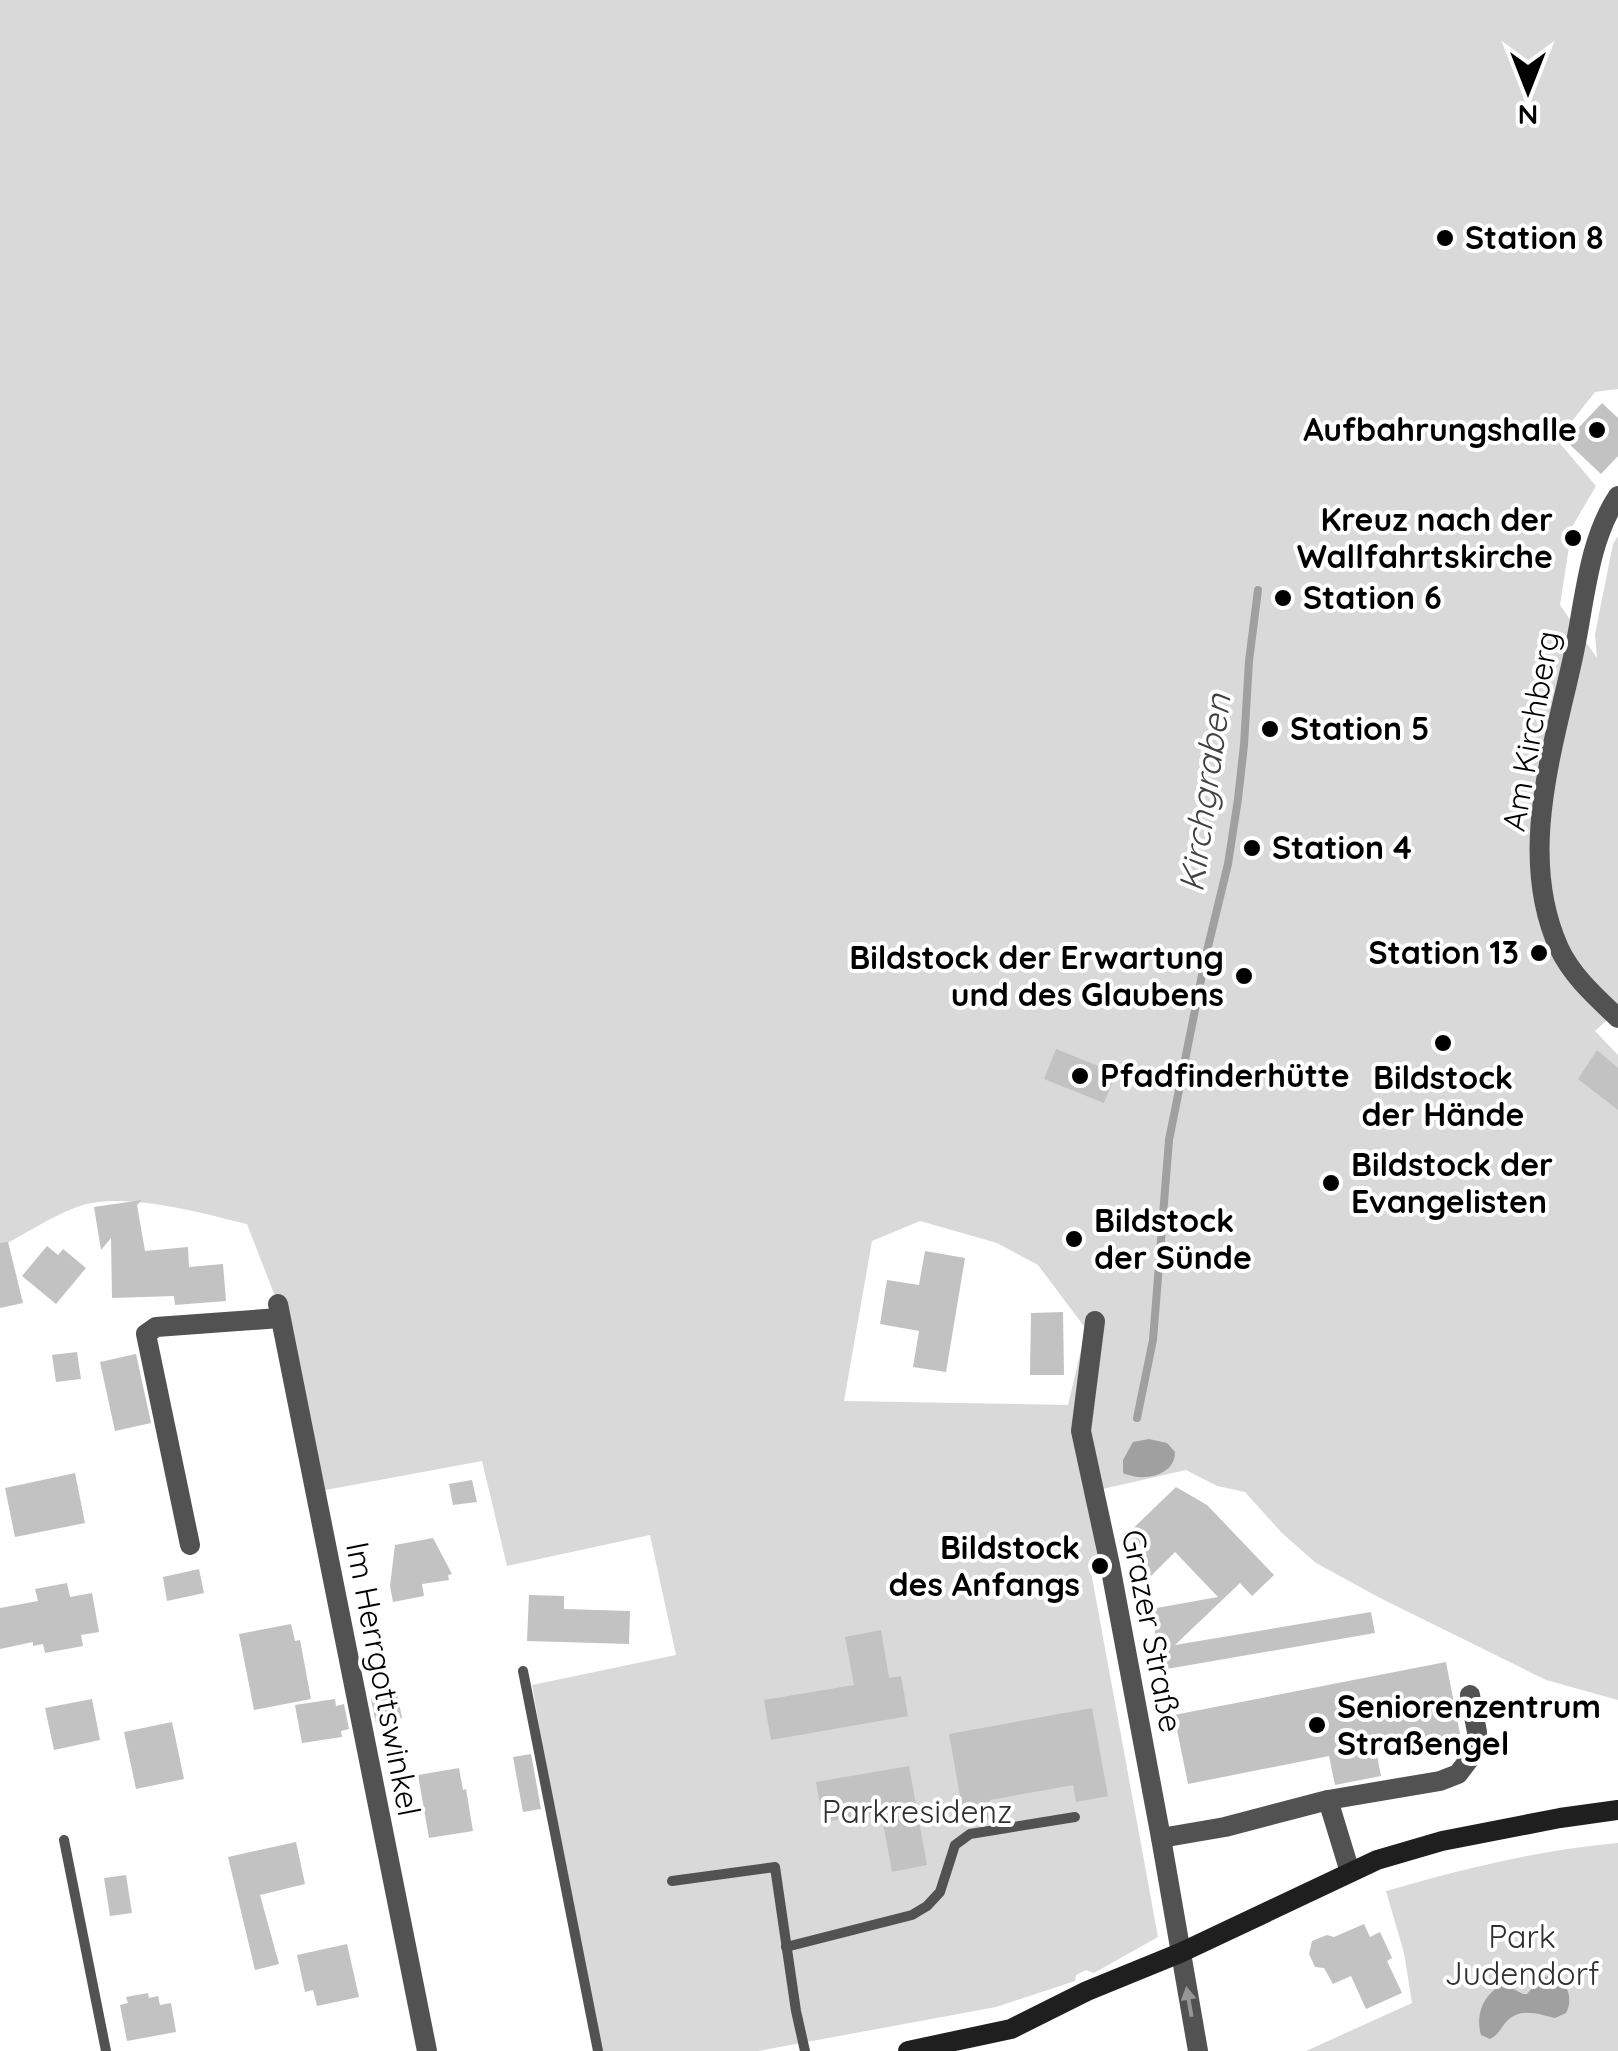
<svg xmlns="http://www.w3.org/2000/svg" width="1618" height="2051" viewBox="0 0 1618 2051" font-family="Quicksand,sans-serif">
<rect width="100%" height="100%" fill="#fff"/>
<g fill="#d9d9d9" fill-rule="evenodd">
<path d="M0 0H1618V389L1595 392 1557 440 1596 486 1572 527 1560 605 1597 658 1595 634 1613 544 1618 536V1010L1595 1031 1618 1055V1700L1546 1680 1380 1598 1316 1563 1282 1533 1245 1492 1217 1486 1186 1470 1085 1493 1100 1559 1089 1561 1158 1937 1094 1973 1086 1970 1076 1975 1075 1981 996 2007 758 2051H597L532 1685 676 1655 650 1535 507 1566 482 1461 320 1491 278 1304 247 1224C202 1213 121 1190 77 1207 50 1217 25 1234 0 1247ZM920 1221 997 1243 1038 1265 1086 1329 1068 1405 844 1401 872 1241Z"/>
<path d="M1618 1843V2051H1306L1412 2003 1404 1953 1386 1891C1462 1869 1538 1850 1618 1843Z"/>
</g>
<g fill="#a0a0a0">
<path d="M1149 1439 1167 1443 1175 1452C1175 1477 1141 1482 1123 1473V1460L1133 1442Z"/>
<path d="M1551 1975C1567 1980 1574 1998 1566 2013L1555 2018C1538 2014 1521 2007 1507 2021 1500 2028 1500 2034 1490 2039L1481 2035C1475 2014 1484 1993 1504 1984L1523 1994H1527L1540 1979Z"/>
</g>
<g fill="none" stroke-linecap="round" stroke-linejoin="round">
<polyline stroke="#a0a0a0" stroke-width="8" points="1137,1418 1153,1340 1169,1140 1206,955 1228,864 1238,799 1244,745 1249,661 1258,590"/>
</g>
<g fill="#c2c2c2">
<polygon points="1602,403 1618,418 1618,456 1601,474 1566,441"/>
<polygon points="1056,1049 1116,1073 1104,1103 1044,1079"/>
<polygon points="1597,1050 1618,1068 1618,1110 1578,1079"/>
<polygon points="142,1200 137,1205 145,1251 188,1247 189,1267 223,1264 226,1301 175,1305 174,1296 112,1298 111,1238 101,1250 94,1207"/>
<polygon points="8,1242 23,1303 0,1308 0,1243"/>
<polygon points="47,1246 58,1255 63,1249 86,1268 56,1304 22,1276"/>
<polygon points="925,1251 965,1258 946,1372 913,1367 919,1331 880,1324 887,1280 919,1285"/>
<polygon points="1063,1312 1064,1375 1030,1375 1031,1313"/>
<polygon points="77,1352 81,1379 56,1382 52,1355"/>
<polygon points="136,1354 151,1423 115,1431 100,1362"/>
<polygon points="75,1473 85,1523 15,1537 5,1488"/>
<polygon points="472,1480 477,1502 453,1505 449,1484"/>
<polygon points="1176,1487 1207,1505 1274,1575 1252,1596 1240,1583 1175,1645 1371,1612 1375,1633 1161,1670 1151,1609 1218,1597 1175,1552 1151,1576 1119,1542"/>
<polygon points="433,1538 452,1574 448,1575 449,1580 422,1584 424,1596 393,1602 390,1586 395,1545"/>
<polygon points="199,1569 204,1593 167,1601 163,1577"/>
<polygon points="67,1583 70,1597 92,1593 99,1632 81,1635 83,1646 45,1653 43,1644 33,1646 33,1642 0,1649 0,1608 38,1601 35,1589"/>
<polygon points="529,1595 564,1596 564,1609 630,1611 629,1644 527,1641"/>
<polygon points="291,1624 295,1641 300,1640 311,1699 254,1710 239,1634"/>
<polygon points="881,1630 889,1678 901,1676 908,1716 771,1740 764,1700 854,1685 845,1637"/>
<polygon points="1446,1662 1460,1734 1376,1750 1381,1776 1335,1785 1329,1756 1188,1784 1174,1715"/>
<polygon points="397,1693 402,1718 376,1724 371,1699"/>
<polygon points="92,1699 100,1740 54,1750 45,1708"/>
<polygon points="335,1699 336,1706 344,1704 349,1729 341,1731 342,1737 302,1743 295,1705"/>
<polygon points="1092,1708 1108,1796 1076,1802 1073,1785 990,1800 993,1819 965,1824 949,1734"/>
<polygon points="172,1722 184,1779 136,1789 124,1732"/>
<polygon points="531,1754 541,1809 523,1812 513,1757"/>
<polygon points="909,1766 927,1865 892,1872 881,1812 823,1822 816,1782"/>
<polygon points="459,1768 463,1790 466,1789 473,1831 429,1838 418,1775"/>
<polygon points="296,1842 305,1884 260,1895 279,1964 255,1970 228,1857"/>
<polygon points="126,1875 132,1913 110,1916 104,1878"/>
<polygon points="1364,1924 1370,1937 1380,1932 1392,1958 1387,1961 1402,1993 1366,2009 1351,1976 1333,1984 1324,1968 1315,1967 1309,1954 1312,1941 1327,1935 1334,1937"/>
<polygon points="347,1944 359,1997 317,2006 313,1990 305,1992 297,1955"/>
<polygon points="148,1993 149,1998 158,1996 160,2005 171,2003 176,2032 127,2041 120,2005 128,2003 126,1997"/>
</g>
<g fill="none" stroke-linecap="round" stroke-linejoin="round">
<g stroke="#525252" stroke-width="10">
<polyline points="523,1671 598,2051"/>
<polyline points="64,1840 106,2051"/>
<polyline points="672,1881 775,1867 796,2011 805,2051"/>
<polyline points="786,1947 912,1915 927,1906 940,1892 955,1845 970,1834 1075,1817"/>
</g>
<g stroke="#525252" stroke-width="20">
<path d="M1618 496C1587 543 1585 603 1573 657 1553 750 1517 855 1559 948 1572 976 1596 997 1618 1018"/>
<polyline points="278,1304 427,2051"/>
<polyline points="1095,1321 1081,1431 1110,1565 1161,1838 1198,2051"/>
<polyline points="190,1545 146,1334 156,1327 280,1318"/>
<polyline points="1328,1800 1440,1781 1458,1774 1477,1749 1477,1732 1470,1695"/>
<polyline points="1161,1838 1225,1827 1328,1800 1350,1872"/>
</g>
<polyline stroke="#1f1f1f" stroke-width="20" points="908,2051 1011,2029 1087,1991 1180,1953 1377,1860 1442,1841 1560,1818 1618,1810"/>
</g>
<defs><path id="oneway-solid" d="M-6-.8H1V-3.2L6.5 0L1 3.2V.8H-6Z" transform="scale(2.5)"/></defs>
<use fill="#979797" href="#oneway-solid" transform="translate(1189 2002) rotate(-100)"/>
<g fill="#000" stroke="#fff" stroke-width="4">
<circle cx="1445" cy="238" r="10"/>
<circle cx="1597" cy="430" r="10"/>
<circle cx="1573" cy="538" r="10"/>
<circle cx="1283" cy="598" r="10"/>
<circle cx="1270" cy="729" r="10"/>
<circle cx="1252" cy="848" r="10"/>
<circle cx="1539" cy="953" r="10"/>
<circle cx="1244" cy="976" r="10"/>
<circle cx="1443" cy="1043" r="10"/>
<circle cx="1080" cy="1076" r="10"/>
<circle cx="1331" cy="1183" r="10"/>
<circle cx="1074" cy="1239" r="10"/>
<circle cx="1100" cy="1566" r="10"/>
<circle cx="1317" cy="1725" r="10"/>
</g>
<g text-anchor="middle" stroke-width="8" stroke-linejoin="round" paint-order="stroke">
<g font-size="32" font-weight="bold" fill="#000" stroke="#fff" text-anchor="start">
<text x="1465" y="249">Station 8</text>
<text x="1577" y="441" text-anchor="end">Aufbahrungshalle</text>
<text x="1553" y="531" text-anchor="end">Kreuz nach der<tspan x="1553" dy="37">Wallfahrtskirche</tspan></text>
<text x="1303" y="609">Station 6</text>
<text x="1290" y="740">Station 5</text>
<text x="1272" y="859">Station 4</text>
<text x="1519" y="964" text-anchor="end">Station 13</text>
<text x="1224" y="969" text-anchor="end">Bildstock der Erwartung<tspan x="1224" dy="37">und des Glaubens</tspan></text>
<text x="1100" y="1087">Pfadfinderhütte</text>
<text x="1443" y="1089" text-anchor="middle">Bildstock<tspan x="1443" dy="37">der Hände</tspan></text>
<text x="1351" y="1176">Bildstock der<tspan x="1351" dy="37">Evangelisten</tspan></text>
<text x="1094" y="1232">Bildstock<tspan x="1094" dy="37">der Sünde</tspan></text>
<text x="1080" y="1559" text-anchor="end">Bildstock<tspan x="1080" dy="37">des Anfangs</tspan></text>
<text x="1337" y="1718">Seniorenzentrum<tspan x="1337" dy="37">Straßengel</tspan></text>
</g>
<g font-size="32" fill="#000" stroke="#fff">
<text transform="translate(1531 731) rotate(-80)" y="11">Am Kirchberg</text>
<text transform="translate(1152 1631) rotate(79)" y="11">Grazer Straße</text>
<text transform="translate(383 1679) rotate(79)" y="11">Im Herrgottswinkel</text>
</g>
<g font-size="32" fill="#303030" stroke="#fff">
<text x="917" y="1823">Parkresidenz</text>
<text x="1522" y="1948">Park<tspan x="1522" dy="37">Judendorf</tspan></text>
</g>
<g font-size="35" font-style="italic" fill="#414141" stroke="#fff">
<text transform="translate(1205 793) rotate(-82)" y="12">Kirchgraben</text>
</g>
</g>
<g transform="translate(1528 90) rotate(180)" stroke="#ffffff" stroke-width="8" paint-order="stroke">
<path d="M0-8L18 38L0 25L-18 38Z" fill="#000000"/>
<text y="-15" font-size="28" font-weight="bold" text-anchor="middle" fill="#000000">N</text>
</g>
</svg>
